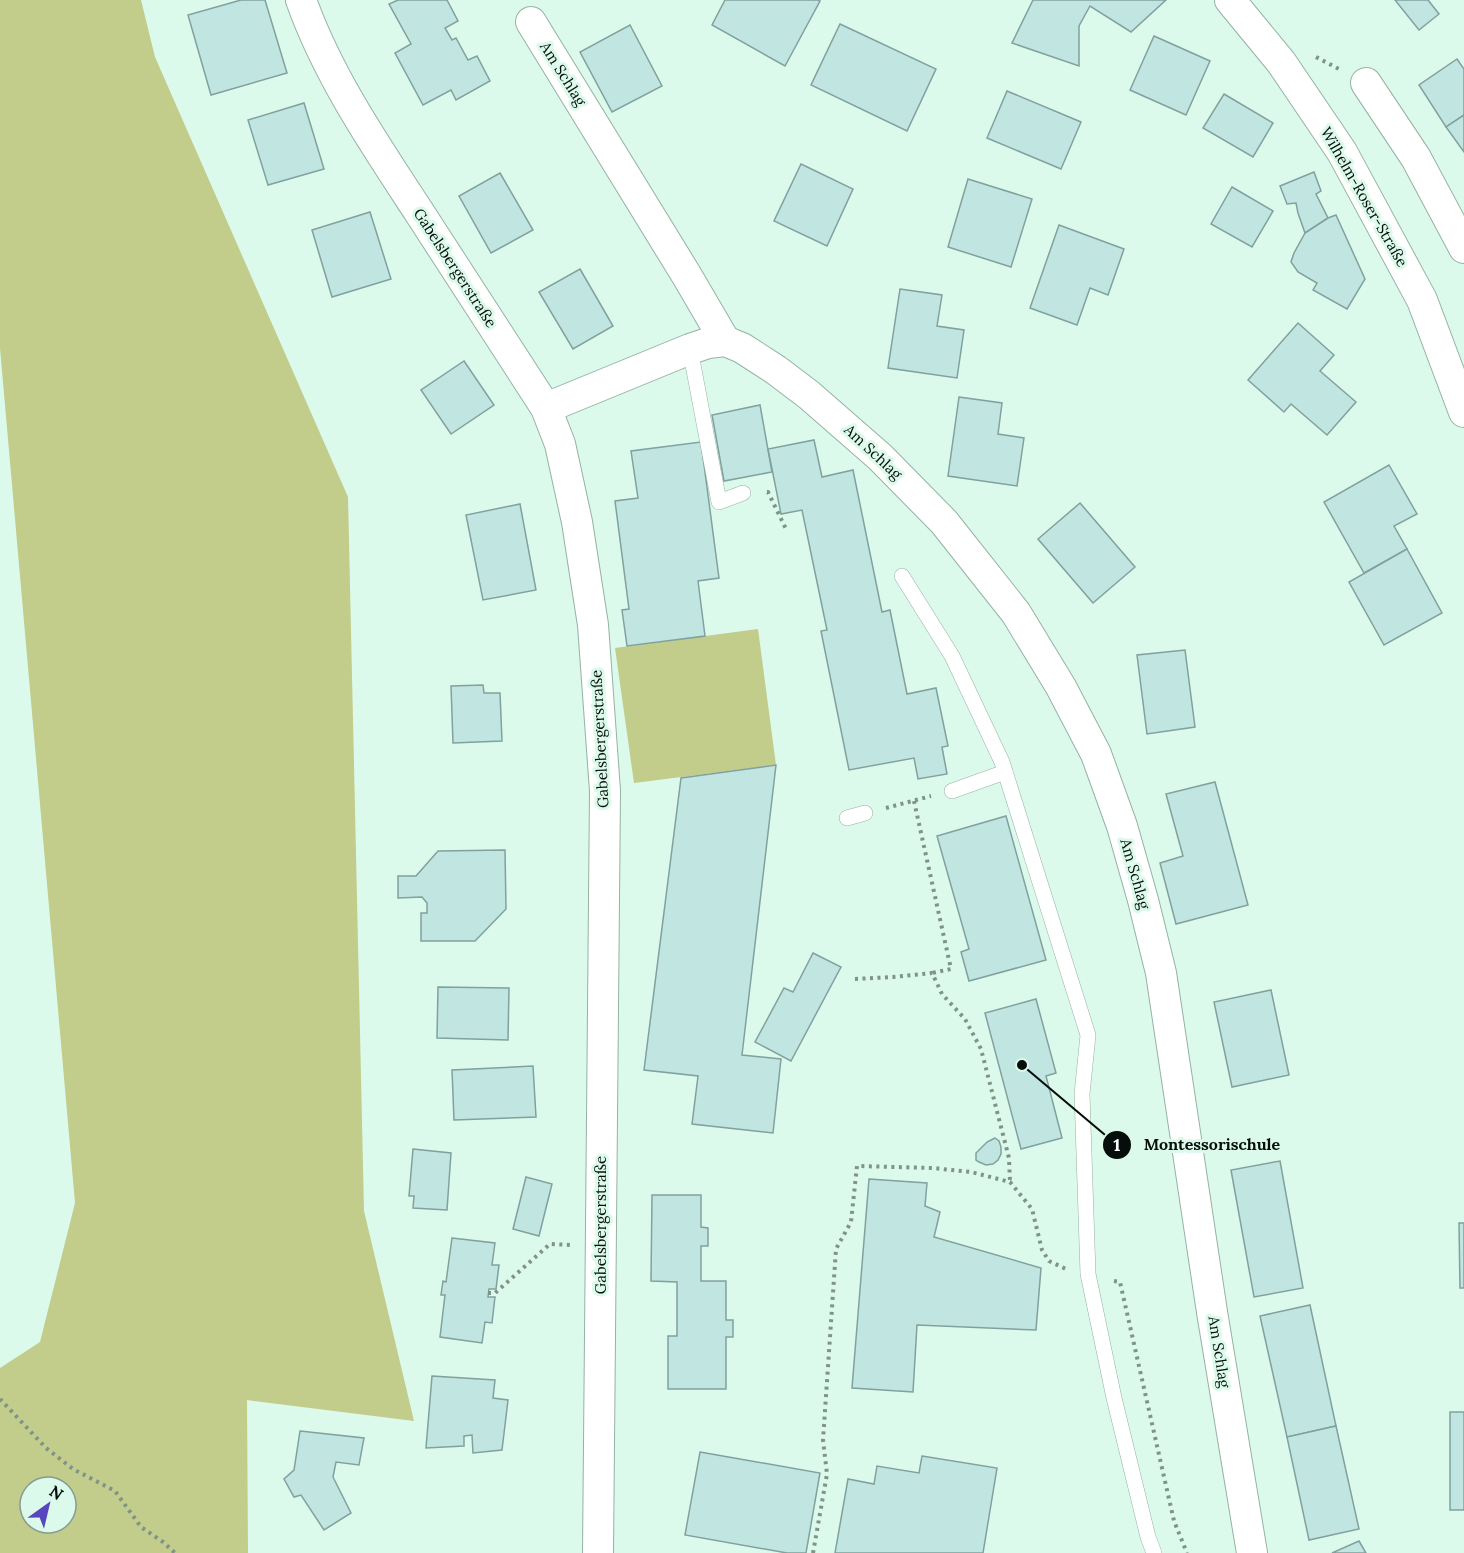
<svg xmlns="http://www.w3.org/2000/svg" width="1464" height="1553" viewBox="0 0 1464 1553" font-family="Lora,serif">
<rect width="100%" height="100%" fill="#dcfaeb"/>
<g fill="#c2cc8b" fill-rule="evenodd">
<path d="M0 0H141L155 57 348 497 364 1211 414 1421 247 1400 248 1553H0V1368L40 1342 75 1203 0 348ZM30 1487H66V1523H30Z"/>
<polygon points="758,629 776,765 634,783 615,648"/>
</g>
<g fill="#c1e5e1" stroke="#80a19d" stroke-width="1.5">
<polygon points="241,0 265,0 287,73 211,95 188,15"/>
<polygon points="398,0 447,0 458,21 445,28 452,40 456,38 468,60 477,56 490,81 456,100 451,90 423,105 395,53 411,44 389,4"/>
<polygon points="725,0 818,0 820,1 785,66 712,25"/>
<polygon points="1033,0 1166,0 1131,32 1090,6 1079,26 1079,66 1012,43"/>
<polygon points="1395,0 1428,0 1439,14 1419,30"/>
<polygon points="840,24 936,69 907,131 811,85"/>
<polygon points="630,25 662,86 612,112 580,52"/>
<polygon points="1154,36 1210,61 1186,115 1130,90"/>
<polygon points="1457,59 1464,69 1464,115 1446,127 1419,85"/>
<polygon points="1007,91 1081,122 1061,169 987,138"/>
<polygon points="1224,94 1273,123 1253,157 1203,128"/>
<polygon points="304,103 324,169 268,185 248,120"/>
<polygon points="1464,115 1464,152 1446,127"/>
<polygon points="801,164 853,189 827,246 774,221"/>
<polygon points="1314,172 1321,191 1316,194 1328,218 1305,233 1298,213 1296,203 1287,204 1280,186"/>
<polygon points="500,173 533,230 491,253 459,196"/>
<polygon points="968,179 1032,199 1011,267 948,247"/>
<polygon points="1232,187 1273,211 1252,247 1211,224"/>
<polygon points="370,212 391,279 332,297 312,230"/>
<polygon points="1336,215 1365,279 1347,309 1313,290 1317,283 1298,272 1291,262 1294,253 1305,233 1328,218"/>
<polygon points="1059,225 1124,249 1108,295 1090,288 1077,325 1030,308"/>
<polygon points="580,269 613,326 573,349 539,292"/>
<polygon points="900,289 942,295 937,326 964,330 957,378 888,368"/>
<polygon points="1298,323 1334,355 1320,371 1356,402 1327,435 1291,404 1284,412 1248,380"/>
<polygon points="464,361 494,405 451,434 421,390"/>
<polygon points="959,397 1002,403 998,434 1024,438 1017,486 948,476"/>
<polygon points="760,405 772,472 724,481 712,415"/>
<polygon points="814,440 822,477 853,470 882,612 890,610 907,694 936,688 948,746 942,747 947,774 918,779 914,758 849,770 821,631 827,630 802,510 781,514 768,449"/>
<polygon points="701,442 719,578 698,581 705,636 627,646 622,610 629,609 615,501 638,498 631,451"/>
<polygon points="1389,465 1417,514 1394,526 1407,549 1364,573 1324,502"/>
<polygon points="1080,503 1135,567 1093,603 1038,539"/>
<polygon points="520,504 536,590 483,600 466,515"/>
<polygon points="1407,549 1442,613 1384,645 1349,582"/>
<polygon points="1185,650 1195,727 1147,734 1137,655"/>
<polygon points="483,685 484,693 500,693 502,741 453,743 451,686"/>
<polygon points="776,765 742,1055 781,1059 773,1133 692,1124 698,1076 644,1070 681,778"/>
<polygon points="1215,782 1248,905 1176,924 1160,863 1183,856 1166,794"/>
<polygon points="1006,816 1046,960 969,981 961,952 969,949 937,836"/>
<polygon points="505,850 506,909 475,941 421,941 421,913 427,913 427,903 422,897 398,898 398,876 416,876 438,851"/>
<polygon points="813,953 841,967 791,1061 755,1042 784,988 793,992"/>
<polygon points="438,987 509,988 508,1040 437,1038"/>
<polygon points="1271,990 1289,1075 1232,1087 1214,1002"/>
<polygon points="1036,999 1056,1073 1046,1076 1062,1138 1021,1149 985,1013"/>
<polygon points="533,1066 536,1117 454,1120 452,1070"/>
<polygon points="995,1138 999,1141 1001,1147 1001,1154 998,1160 993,1164 986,1165 979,1162 976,1160 976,1153 987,1142"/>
<polygon points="413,1149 451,1153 447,1210 413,1208 414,1196 409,1196"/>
<polygon points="1280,1161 1303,1288 1254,1297 1231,1170"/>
<polygon points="526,1177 552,1184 539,1236 513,1229"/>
<polygon points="869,1179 927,1183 925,1206 940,1212 934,1237 1041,1268 1036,1330 917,1325 913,1392 852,1388"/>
<polygon points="652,1195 701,1195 701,1227 708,1228 708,1246 701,1246 701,1281 726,1281 726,1320 733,1320 733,1337 726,1337 726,1389 668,1389 668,1336 677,1336 677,1282 651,1281"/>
<polygon points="1459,1223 1464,1223 1464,1288 1460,1288"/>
<polygon points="452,1238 495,1243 492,1265 499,1265 496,1289 489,1289 488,1297 495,1297 492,1323 485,1322 482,1343 440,1337 445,1295 441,1295 443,1281 446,1282"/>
<polygon points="1310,1305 1336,1426 1287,1437 1260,1316"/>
<polygon points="432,1376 495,1380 493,1398 508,1400 502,1450 473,1453 472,1435 464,1436 464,1446 426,1448"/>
<rect x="1450" y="1412" width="14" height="98"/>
<polygon points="1336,1426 1359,1529 1309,1540 1287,1437"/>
<polygon points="300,1431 364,1438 359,1465 336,1462 333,1477 351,1513 324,1530 301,1495 294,1497 284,1479 294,1470"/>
<polygon points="700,1452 820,1473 806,1553 787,1553 685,1535"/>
<polygon points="922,1456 997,1468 983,1553 835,1553 848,1479 874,1484 877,1466 919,1473"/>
<polygon points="1359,1541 1366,1553 1332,1553"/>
</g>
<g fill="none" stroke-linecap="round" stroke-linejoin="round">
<defs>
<g id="lane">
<polyline points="690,349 719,502 743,493"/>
<polyline points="902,576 952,656 1002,762 1088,1035 1082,1094 1088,1274 1114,1398 1148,1537 1154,1553"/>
<polyline points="952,791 1005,772"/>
<polyline points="847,818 865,813"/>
</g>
<g id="street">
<path d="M301 0C328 76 375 145 419 212 461 277 503 342 546 408L560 444 577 522 593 625 605 791 598 1553"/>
<polyline points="1230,0 1281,62 1342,152 1422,300 1464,412"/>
<polyline points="531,22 687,276 725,341"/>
<polyline points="1366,83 1416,158 1464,248"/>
<polyline points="546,408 690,349 708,343 725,341 742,348 776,370 809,395 880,457 944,522 1016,613 1061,687 1096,754 1122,826 1143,900 1161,973 1212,1312 1252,1553"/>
</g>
</defs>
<use href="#lane" stroke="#95b2a4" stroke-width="16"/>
<use href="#street" stroke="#95b2a4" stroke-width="32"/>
<g stroke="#7f9389" stroke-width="4" stroke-dasharray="3 4.5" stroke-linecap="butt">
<polyline points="1316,57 1339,69"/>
<polyline points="767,492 768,492 787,531"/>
<polyline points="914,801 951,969 932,973"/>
<polyline points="886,808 931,796"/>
<polyline points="855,979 893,977 932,973 942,994 965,1019 981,1049 1009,1158 1010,1182"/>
<polyline points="1114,1281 1120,1282 1174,1521 1187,1553"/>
<polyline points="488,1293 495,1293 550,1244 571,1245"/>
<polyline points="0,1399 46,1448 73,1469 115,1491 141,1527 163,1542 175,1553"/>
<polyline points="813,1553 827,1474 823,1440 836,1249 851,1222 857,1166 933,1168 971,1172 1010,1182 1032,1209 1042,1250 1049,1261 1066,1269"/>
</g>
<use href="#lane" stroke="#fff" stroke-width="15"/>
<use href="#street" stroke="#fff" stroke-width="30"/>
</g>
<g text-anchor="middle" stroke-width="6" stroke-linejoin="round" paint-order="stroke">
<g font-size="15" fill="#050e0a" stroke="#dcfaeb">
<text transform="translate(563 74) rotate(58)" y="5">Am Schlag</text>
<text transform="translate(1364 197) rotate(60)" y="5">Wilhelm-Roser-Straße</text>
<text transform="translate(455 268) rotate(57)" y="5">Gabelsbergerstraße</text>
<text transform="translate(873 452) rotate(43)" y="5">Am Schlag</text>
<text transform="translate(600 739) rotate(-93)" y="5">Gabelsbergerstraße</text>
<text transform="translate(1135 874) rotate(74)" y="5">Am Schlag</text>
<text transform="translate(601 1225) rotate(-90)" y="5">Gabelsbergerstraße</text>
<text transform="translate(1219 1352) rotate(81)" y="5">Am Schlag</text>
</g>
</g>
<path fill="none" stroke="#050e0a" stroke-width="2" d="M1022 1065L1117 1145"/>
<g fill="#050e0a" stroke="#dcfaeb" stroke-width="2">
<circle cx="1022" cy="1065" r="6"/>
<circle cx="1117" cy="1145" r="15"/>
</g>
<g font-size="18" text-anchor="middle" font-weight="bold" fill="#fff">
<text x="1117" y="1151">1</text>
</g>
<g font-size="16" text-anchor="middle" font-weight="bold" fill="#050e0a" stroke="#dcfaeb" stroke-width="6" stroke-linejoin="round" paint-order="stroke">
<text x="1212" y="1150">Montessorischule</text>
</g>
<g transform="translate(48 1505) rotate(34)"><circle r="28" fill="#dcfaeb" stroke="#869c91" stroke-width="1.5"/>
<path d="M0-4.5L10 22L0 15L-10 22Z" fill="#5846be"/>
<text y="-9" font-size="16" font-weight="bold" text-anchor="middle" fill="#050e0a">N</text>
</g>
</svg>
